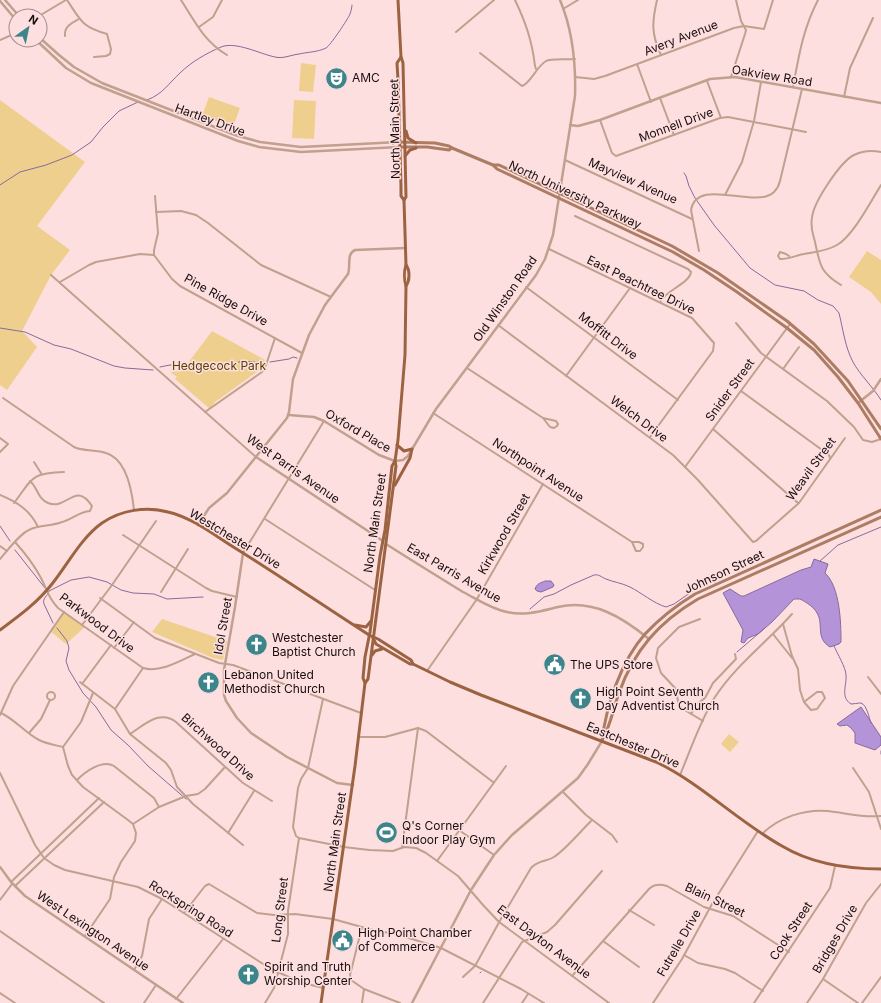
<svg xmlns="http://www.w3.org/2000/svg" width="881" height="1003" viewBox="0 0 881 1003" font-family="Inter,sans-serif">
<rect width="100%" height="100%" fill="#fddfe0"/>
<g fill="#efcf8e">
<polygon points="301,63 316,65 313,92 299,91"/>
<polygon points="209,97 240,108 233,127 202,116"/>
<polygon points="0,100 85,162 37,226 70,250 51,275 22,331 37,347 7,390 0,385"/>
<polygon points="294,100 316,101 314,139 292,138"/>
<polygon points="867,251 881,260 881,304 871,292 849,277"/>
<polygon points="212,331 265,360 258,371 215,402 210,409 175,379 177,377 170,372 182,371"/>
<polygon points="64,612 85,627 66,644 50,631"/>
<polygon points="162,619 227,641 223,660 213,658 152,632"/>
<polygon points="729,734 739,742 730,752 721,744"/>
</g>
<g fill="#b493d8" stroke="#866b9b">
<path d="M814 559 828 564 825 573C840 587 841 622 841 642L839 644 830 647C815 638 824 624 817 613 814 607 806 602 800 599H794L772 622 758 634 748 638 744 643 741 642 743 630 723 593 730 589 741 596H744L801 570 811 567Z"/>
<path d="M545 581H551L554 585 553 587 541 592 537 591 535 589C537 583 541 583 545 581Z"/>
<polygon points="861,707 881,737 881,745 875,750 855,743 855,733 851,728 847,725 840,726 837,724"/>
</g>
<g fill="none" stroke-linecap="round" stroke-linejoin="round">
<g stroke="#866b9b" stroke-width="1">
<path d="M147 100C163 94 168 84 180 73 191 62 207 53 221 47 236 41 260 54 275 57 283 59 291 55 299 54 308 52 318 52 326 48 330 46 348 19 350 14 351 11 352 7 352 5"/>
<path d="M684 173 686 176 689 186 695 198 714 225 750 268 775 285 804 291 818 300 833 306 839 313C843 329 845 347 853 362 860 375 873 387 881 400"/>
<polyline points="0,185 20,172 46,165 72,155 91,142 103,127 119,111 138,102"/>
<polyline points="0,328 25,332 54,345 71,349 114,366 125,368 153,370"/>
<polyline points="270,362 289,359 293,357 297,358"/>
<polyline points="160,367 170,365 196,367 204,365 213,367 222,366 243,361 264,363"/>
<polyline points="0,526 10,541"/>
<polyline points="15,550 45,588"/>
<polyline points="820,561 838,545 881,527"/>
<path d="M530 609 544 597 554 594 571 585 594 575C599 574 601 577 606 579 613 582 622 583 630 587 642 593 653 603 666 607L674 604 710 579H712L715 583"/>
<path d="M53 623 44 604C42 598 48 596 49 591L71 580 89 577 107 582 121 590 133 593 154 594 167 599 203 597"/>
<polyline points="57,628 67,641 69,648 66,661 69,670 83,693 96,707 111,730 128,745 148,766 186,799"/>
<path d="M834 646C837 653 846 668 846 675 847 685 840 697 851 704 853 704 858 703 861 703 867 705 869 718 871 723"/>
<polyline points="737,652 765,628"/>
<polyline points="881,751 881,754"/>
<polyline points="480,973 481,972"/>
</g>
<g stroke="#c1a08e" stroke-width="2">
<path d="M67 0C81 21 82 27 107 34L111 49 110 54 106 56 94 57"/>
<path d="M181 0C195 22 204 41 227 55"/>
<path d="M515 0C526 23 532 41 535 66L536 69"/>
<path d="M657 0C652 22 651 34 661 55"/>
<polyline points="563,9 578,0"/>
<polyline points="39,16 66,0"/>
<polyline points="199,27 213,17 222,0"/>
<polyline points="456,32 494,0"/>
<path d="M65 36C64 26 72 23 79 19"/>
<polyline points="0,40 16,33"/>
<path d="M480 53 522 86C530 84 537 66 546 61 551 58 568 60 575 59"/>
<polyline points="637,64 651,102"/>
<polyline points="575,77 594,79 605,76 734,28 744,26 764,29 773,0"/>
<polyline points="731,77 745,34 746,30 741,21 736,0"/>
<polyline points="707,81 721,118"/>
<path d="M793 87C799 55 803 29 818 0"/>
<polyline points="844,97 850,68 873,18"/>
<polyline points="660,98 674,135"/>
<polyline points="600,120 612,153 616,156 720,118 728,117 806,132"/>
<polyline points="565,160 692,219"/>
<polyline points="725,195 742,162 754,121 761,82"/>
<polyline points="156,212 181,211 196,215 208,223 261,265 331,297"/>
<path d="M575 216 688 269 691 272C689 284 666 290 660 302"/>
<polyline points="549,249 692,318 714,343 713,351 650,437"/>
<path d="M699 251 691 210C697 176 755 210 774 192 777 189 779 185 780 181L802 89"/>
<polyline points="154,255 154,250 158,233 155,196"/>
<path d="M789 256 786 254 780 252 778 256 780 259C786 260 797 255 804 254 815 252 827 251 837 245 853 236 871 201 881 185"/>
<polyline points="51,275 256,457"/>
<polyline points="60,282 89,265 96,262 140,254 154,255 172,279 180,286 302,353"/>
<path d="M841 285C820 272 820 265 815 242 813 234 810 227 812 218 813 203 840 162 854 155 862 151 872 150 881 152"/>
<polyline points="526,287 678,400"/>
<polyline points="736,323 761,353 827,401 854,427 863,440 872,442 881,439"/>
<polyline points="498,325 673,455 698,480 753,542 756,541 799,503 845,438"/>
<polyline points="467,368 543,418 556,421 558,424 557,426 554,428 550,427 543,418"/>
<polyline points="783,369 799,347"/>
<polyline points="566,376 630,288"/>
<polyline points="741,391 829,455 830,458"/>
<path d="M3 398 74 447C84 452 96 449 106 453 127 459 132 491 134 510"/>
<polyline points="205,412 262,372 266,365 275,338"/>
<polyline points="433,413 632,542 639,542 643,544 643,547 640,551 636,551 632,542"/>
<polyline points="713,429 798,503"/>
<polyline points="0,438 8,444 0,452"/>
<polyline points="34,462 41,473"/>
<polyline points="685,467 790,324"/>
<path d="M0 495C17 502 30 510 38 527"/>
<path d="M14 503C33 478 30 473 64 472"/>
<polyline points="265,519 375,590"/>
<polyline points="123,535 206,588 212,591 237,597"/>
<path d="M15 542C25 553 34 565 41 578 48 591 47 596 58 608L143 668C160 673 180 661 195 654"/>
<polyline points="0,546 7,551"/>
<polyline points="243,553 324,421"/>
<path d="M0 559C8 550 20 533 31 529 40 525 52 526 62 522 72 519 79 512 90 511L92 506C75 480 67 511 48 503 37 498 38 488 30 481"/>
<polyline points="161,592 188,549"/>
<polyline points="100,598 155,638 219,663 233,665 361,713"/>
<polyline points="700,619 679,627 658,648 656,658 661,673 675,688 679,705 683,709 703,721"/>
<polyline points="783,624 792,656 798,669 800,690 804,702"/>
<polyline points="82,625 112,585 156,521"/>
<polyline points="773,634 792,658"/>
<polyline points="114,648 134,622"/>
<polyline points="427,671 477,599 543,484"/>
<polyline points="868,677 881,694"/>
<polyline points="80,682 115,709 130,734 166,763 171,770 177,787 193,804 243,845"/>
<polyline points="82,684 111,645"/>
<circle cx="51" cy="696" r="4"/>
<polygon points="817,692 822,692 825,698 817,709 811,710 804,702"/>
<polyline points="323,699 308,768 301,779 298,788 293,827 296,836 299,838 344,847 369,850 393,851 404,847 416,848 426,853 458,876 483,905 499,922 609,1003"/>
<polyline points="115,709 143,668"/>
<path d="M1 713C16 720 25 733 39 740 47 744 55 745 63 747L68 766 72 775 83 787 128 820 133 824 136 833 135 841 121 862 114 877 110 899 85 936"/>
<polyline points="691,714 697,704 705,698 713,683 736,659 735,654"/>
<polyline points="0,715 13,686 64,612"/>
<polyline points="29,733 41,719 50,700"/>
<path d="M130 734C144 725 160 709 176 722L243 783 272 801"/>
<polyline points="359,737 385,737 418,728 426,731 493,782"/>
<polyline points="63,747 81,722 93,693"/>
<polyline points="853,768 869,792 881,829"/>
<polyline points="0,773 35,845 44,858 54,865 65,870 138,887 162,899 271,969 300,982 323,988"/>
<path d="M680 775C691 749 700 721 715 697 736 665 767 642 792 614"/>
<path d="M77 780C85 772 102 759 114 766L154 798 159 807"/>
<polyline points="563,792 586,815 612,835 617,842"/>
<polyline points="133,824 159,807 186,796 198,794 205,789 225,767"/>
<polyline points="459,830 494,855"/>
<polyline points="228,833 254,791"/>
<path d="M762 834C779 817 805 809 828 811 846 813 863 818 881 816"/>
<polyline points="402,848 418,728"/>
<polyline points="437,861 506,766"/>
<polyline points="11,882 99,798"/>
<polyline points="15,886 104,802"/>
<polyline points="0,900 12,884"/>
<polyline points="629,910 654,925"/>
<polyline points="184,913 205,886 209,884 257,913 274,915 295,914 333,919 369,929 399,935 441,948 521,989 544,1003"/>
<polyline points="362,927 350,975 351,980 364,989 400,1003"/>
<polyline points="0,931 104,1003"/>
<polyline points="603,941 639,967"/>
<polyline points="684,955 698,963 725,969 735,973 763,991"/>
<polyline points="134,970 142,956 149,919 162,899"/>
<path d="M572 976 649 889C654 884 660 884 667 886L704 907 733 916 789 952"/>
<path d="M463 977 475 966 502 917 531 868C538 860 546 862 554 857 565 850 581 831 591 821"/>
<polyline points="823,979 858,1003"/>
<polyline points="0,993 15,1003"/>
<polyline points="176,999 223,939"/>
<polyline points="144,1003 156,985"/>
<polyline points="265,1003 274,988 288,934 288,911 299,838"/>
<polyline points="362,1003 364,989"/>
<polyline points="483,1003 522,942 547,932 555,925 602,871"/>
<polyline points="522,1003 528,994"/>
<polyline points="653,1003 682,959 712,904 758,831"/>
<polyline points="754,1003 830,888 835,866"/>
<polyline points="807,1003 823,979 866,903 881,884"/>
<polyline points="862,1003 881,977"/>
</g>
<g stroke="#c1a08e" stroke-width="2.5">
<polyline points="5,0 19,16"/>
<polyline points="0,1 16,20"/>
<polyline points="40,38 59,55 74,67 102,83 235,135 260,142 301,147 399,142"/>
<polyline points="36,40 66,68 91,83 238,141 259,147 301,152 399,147"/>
<polyline points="570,125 578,126 600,120 710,79 735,77 881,103"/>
<polyline points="858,403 873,391 881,379"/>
<path d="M289 415 314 417 324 421 379 455 395 461 403 460 408 456 436 409 536 275 545 259 553 235 575 96C576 63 573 31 560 0"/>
<polyline points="256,457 383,541"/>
<path d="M198 525 209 508 227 493 287 418 289 412 293 379 309 335 325 305 348 274C351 266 346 254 355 250L406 248"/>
<path d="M386 544C411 560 437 576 463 592 477 599 491 609 507 612 525 616 541 611 558 607 593 599 622 617 649 639"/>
<polyline points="243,553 235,607 224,670 224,695 226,701 237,718 251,733 287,757 337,783 353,785"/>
<polyline points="0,867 11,882 25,896 183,1003"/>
<polyline points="412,1003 471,890 494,855 512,835 578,778 588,764 602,741"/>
</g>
<g stroke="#ac7d63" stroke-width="3">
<polyline points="399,142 435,143 449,146 452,148 493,165 497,169 673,252 704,270 737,292 787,328 814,350 838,377 858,403 881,439"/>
<polyline points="399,147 427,147 449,150 452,148"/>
<polyline points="493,165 499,165 672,246 718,273 787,321 814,344 848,381 881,429"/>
<path d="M602 740C611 725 613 709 619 693 634 650 659 622 698 599L881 517"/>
<path d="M602 741C606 706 621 661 645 634 660 618 677 605 695 594L881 510"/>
</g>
<g stroke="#9c6342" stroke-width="3">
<polyline points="401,57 397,63 398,80 401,187 401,196 404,200"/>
<polyline points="406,131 408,138 416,143"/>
<polyline points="393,143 398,136"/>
<polyline points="405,156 410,150 416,148"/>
<path d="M406 265C410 270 410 280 406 286"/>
<polyline points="395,485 410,458 412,449 404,451 397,445"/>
<polyline points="355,625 366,627 371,621"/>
<path d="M0 630C19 616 37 603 52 584 68 564 81 538 102 523 121 510 146 506 168 512 193 518 214 535 235 548 280 576 324 606 369 635L378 639 411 660 413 664"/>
<path d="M373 638 376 644 410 664H413L450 682 481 695 656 762C702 784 737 821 782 846 812 864 846 869 881 869"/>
<polyline points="372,655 375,651 382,649"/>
<polyline points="365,683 363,678 365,657 370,632 380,556 385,530 392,466 395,461"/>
<path d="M321 1003 355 766 365 683 368 679 396 466 395 461 398 440 405 355 406 286C404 280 404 271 406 265L404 200 406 197 403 63 401 57 398 0"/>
</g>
</g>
<defs>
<symbol id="theatre-disc" viewBox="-11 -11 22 22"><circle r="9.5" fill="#3d858b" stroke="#fddfe0"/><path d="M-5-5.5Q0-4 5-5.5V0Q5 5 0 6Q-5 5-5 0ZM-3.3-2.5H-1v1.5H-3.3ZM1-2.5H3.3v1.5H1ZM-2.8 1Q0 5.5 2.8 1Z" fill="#fff"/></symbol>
<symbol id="church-disc" viewBox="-11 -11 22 22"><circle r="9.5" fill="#3d858b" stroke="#fddfe0"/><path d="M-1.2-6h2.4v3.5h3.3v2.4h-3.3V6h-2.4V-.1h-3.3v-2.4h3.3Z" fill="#fff"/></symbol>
<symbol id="civic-disc" viewBox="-11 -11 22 22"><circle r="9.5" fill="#3d858b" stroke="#fddfe0"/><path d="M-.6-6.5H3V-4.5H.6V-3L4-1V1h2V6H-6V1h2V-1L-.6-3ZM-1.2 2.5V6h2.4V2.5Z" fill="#fff"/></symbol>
<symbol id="stadium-disc" viewBox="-11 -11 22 22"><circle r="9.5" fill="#3d858b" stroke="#fddfe0"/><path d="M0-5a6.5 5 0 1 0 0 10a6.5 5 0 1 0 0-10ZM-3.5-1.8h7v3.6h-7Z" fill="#fff"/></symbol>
</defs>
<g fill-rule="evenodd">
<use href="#theatre-disc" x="324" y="66" width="25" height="25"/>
<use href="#church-disc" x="244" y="632" width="25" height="25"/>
<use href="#civic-disc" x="542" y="652" width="25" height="25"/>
<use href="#church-disc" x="196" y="670" width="25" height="25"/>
<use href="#church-disc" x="568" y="686" width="25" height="25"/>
<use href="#stadium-disc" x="374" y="820" width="25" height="25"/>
<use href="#civic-disc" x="330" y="928" width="25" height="25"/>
<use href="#church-disc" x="236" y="962" width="25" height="25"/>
</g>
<g text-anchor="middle" stroke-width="3" stroke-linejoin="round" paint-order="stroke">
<g font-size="12" fill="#190d0d" stroke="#fddfe0">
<text transform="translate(681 38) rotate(-21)" y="4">Avery Avenue</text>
<text transform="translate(772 76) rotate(9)" y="4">Oakview Road</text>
<text transform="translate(210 120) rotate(20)" y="4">Hartley Drive</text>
<text transform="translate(676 125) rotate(-20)" y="4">Monnell Drive</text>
<text transform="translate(395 129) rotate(-91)" y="4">North Main Street</text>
<text transform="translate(633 181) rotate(24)" y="4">Mayview Avenue</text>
<text transform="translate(575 195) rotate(25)" y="4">North University Parkway</text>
<text transform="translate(641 285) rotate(26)" y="4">East Peachtree Drive</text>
<text transform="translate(505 299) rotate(-55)" y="4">Old Winston Road</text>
<text transform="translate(226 300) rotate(29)" y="4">Pine Ridge Drive</text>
<text transform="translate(608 336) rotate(37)" y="4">Moffitt Drive</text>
<text transform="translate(730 390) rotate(-54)" y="4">Snider Street</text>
<text transform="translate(639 419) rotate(37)" y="4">Welch Drive</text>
<text transform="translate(358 431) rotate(30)" y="4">Oxford Place</text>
<text transform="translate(293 469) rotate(35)" y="4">West Parris Avenue</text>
<text transform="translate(811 469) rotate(-54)" y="4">Weavil Street</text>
<text transform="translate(538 470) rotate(33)" y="4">Northpoint Avenue</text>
<text transform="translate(375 523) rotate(-82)" y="4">North Main Street</text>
<text transform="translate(504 534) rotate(-60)" y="4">Kirkwood Street</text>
<text transform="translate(235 539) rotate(31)" y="4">Westchester Drive</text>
<text transform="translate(724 572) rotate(-25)" y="4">Johnson Street</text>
<text transform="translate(454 573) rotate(30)" y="4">East Parris Avenue</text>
<text transform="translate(97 623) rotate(37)" y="4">Parkwood Drive</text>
<text transform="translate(223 626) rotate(-80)" y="4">Idol Street</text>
<text transform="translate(633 745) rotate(23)" y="4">Eastchester Drive</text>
<text transform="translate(218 747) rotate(42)" y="4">Birchwood Drive</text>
<text transform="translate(335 842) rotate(-82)" y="4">North Main Street</text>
<text transform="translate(715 900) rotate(25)" y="4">Blain Street</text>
<text transform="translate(191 909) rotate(32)" y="4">Rockspring Road</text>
<text transform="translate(280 910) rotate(-83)" y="4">Long Street</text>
<text transform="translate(93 931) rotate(34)" y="4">West Lexington Avenue</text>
<text transform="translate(791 931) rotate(-57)" y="4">Cook Street</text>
<text transform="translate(835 939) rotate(-60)" y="4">Bridges Drive</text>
<text transform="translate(544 942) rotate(37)" y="4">East Dayton Avenue</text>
<text transform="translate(679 943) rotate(-60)" y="4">Futrelle Drive</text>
</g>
<g font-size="12" fill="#190d0d" stroke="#fddfe0" text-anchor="start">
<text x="352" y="82">AMC</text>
<text x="272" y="642">Westchester<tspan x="272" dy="14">Baptist Church</tspan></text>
<text x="570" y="669">The UPS Store</text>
<text x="224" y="679">Lebanon United<tspan x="224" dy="14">Methodist Church</tspan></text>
<text x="596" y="696">High Point Seventh<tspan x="596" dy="14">Day Adventist Church</tspan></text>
<text x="402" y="830">Q's Corner<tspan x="402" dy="14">Indoor Play Gym</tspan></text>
<text x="358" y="937">High Point Chamber<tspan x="358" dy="14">of Commerce</tspan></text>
<text x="264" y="971">Spirit and Truth<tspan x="264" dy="14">Worship Center</tspan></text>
</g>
<g font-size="12" fill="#5a4101" stroke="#fddfe0">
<text x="219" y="370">Hedgecock Park</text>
</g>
</g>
<g transform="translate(28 28) rotate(33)"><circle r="19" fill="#fddfe0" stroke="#a28b8c"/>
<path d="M0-3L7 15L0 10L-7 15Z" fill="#3d858b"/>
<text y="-6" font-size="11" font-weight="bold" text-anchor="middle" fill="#190d0d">N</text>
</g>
</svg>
